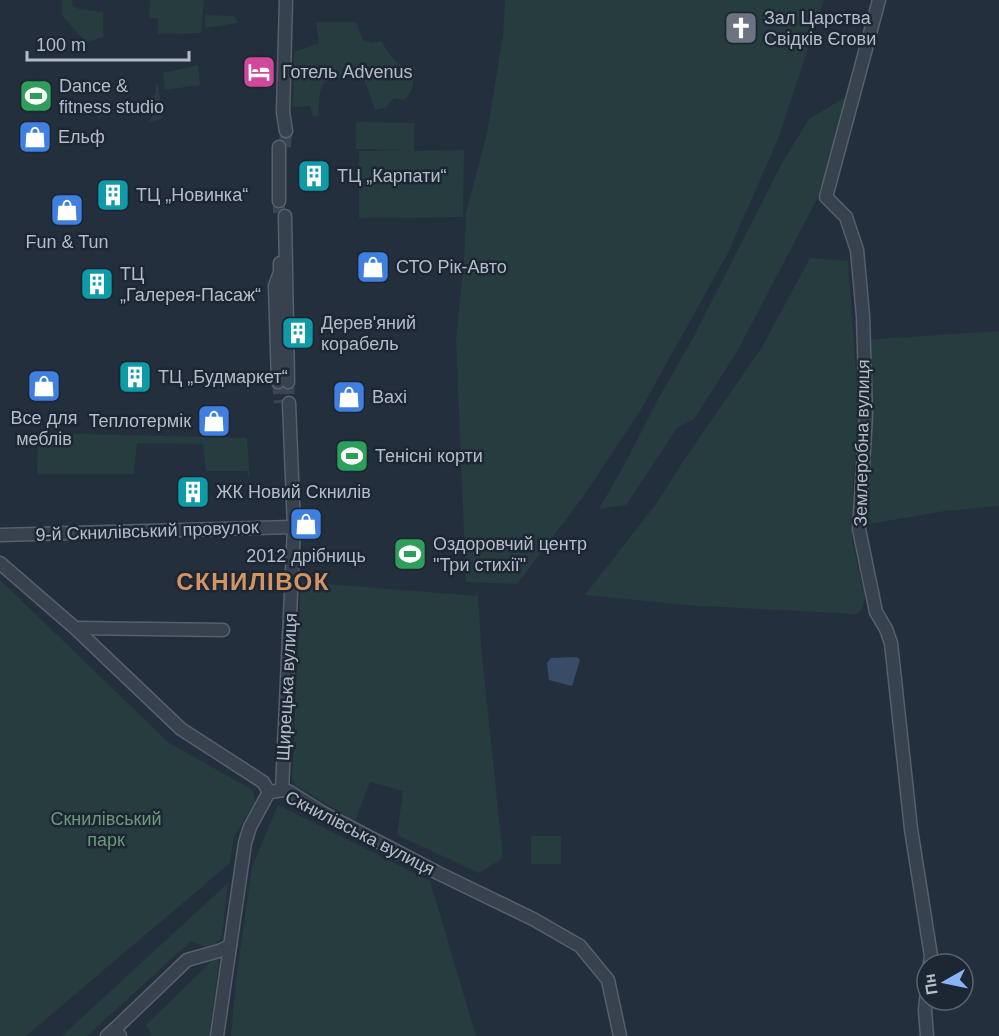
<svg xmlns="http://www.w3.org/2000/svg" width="999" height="1036" viewBox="0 0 999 1036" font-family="Arial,sans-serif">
<rect width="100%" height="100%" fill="#242f3e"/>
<g fill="#263c3f">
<path d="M62 0H72L73 6 79 9 103 12V37L87 42C77 35 71 24 62 15Z"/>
<polygon points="150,0 204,0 201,33 158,34 158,18 149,18"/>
<polygon points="505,0 824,0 778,139 728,253 640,411 583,497 517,584 466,582 456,339 464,261 466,213 487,133 503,35"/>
<polygon points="205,15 234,16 238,23 205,28"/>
<path d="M316 22H356L363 40 373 43 381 41C393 59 396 69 419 67L412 71C415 83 413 92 404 100L394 98 385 108 375 110 365 81 357 75C323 80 319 77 319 115L313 117 310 106 293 107 294 52 319 43Z"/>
<polygon points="198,65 200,85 165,90 163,73"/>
<polygon points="158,84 163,118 148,123 153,114 147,98 152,97 156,93 155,85"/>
<polygon points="844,98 848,105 816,201 738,350 694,419 677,428 626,505 599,509 627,460 657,401 693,338 782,163 809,119"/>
<polygon points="356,122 415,123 414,151 464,150 463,217 359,218 359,151 406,150 356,149"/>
<polygon points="810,258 848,261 859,414 853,484 852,540 865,597 862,610 855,614 686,605 585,595 656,504 684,460 762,347"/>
<polygon points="999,331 999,506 945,511 869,524 861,521 866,340"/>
<polygon points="38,433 247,438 250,482 247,471 206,471 203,444 137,443 134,474 37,474"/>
<polygon points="0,580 169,743 253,790 255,802 234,837 230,863 26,1036 0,1036"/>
<polygon points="301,582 478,596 481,645 503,858 479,873 397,835 403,791 370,782 355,821 295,785 292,778"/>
<polygon points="278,805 430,881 476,1036 231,1036 236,980 252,867"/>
<rect x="531" y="836" width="30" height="28"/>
<polygon points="228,883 222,937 210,949 191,941 87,1036 62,1036"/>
<polygon points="215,958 219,962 209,1036 152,1036 146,1025"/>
</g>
<polygon fill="#394c67" points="577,657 580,660 572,686 549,680 547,663 551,658"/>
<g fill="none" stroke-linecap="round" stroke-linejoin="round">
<g stroke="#3a4453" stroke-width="12" stroke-dasharray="12 6" stroke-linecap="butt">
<polyline points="285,147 286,131"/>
<polyline points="279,201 279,216"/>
<polyline points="278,382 280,403"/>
<polyline points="288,382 289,403"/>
</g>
<defs>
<g id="street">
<polyline points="879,0 826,197 846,217 857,250 863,316 866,416 859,529 876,612 886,629 891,643 911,829 931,956 930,964"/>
<polyline points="286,131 283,112 286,0"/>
<polyline points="279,147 279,201"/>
<polyline points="285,216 288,382"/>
<polyline points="278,382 275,286 280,272 280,263"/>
<polyline points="0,535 294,527"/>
<polyline points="0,563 75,628 181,729 263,782 269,792"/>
<polyline points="75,628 223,630"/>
<polyline points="282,790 294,527 289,403"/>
<polyline points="269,792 285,790 290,792 325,814 438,873 533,919 580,946 608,980 620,1036"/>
<polyline points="927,991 925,1010 927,1036"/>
<polyline points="115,1029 187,960 219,951 230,946"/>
<polyline points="107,1036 115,1029 120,1036"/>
<polyline points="217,1036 245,843 250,827 269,792"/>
</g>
</defs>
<use href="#street" stroke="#565f6c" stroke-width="15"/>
<use href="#street" stroke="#38414e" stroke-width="12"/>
</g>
<defs>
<symbol id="church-square" viewBox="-11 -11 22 22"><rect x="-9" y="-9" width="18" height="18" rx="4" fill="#6b7280" stroke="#1d2633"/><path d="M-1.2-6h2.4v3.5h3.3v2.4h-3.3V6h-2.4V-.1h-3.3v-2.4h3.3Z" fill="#fff"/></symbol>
<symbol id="hotel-square" viewBox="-11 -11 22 22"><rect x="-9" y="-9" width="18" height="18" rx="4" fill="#d1479c" stroke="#1d2633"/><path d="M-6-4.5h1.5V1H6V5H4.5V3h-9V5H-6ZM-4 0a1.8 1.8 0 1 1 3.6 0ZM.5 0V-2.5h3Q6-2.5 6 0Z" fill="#fff"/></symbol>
<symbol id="stadium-square" viewBox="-11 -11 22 22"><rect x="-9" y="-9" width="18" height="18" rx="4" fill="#2e9e5b" stroke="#1d2633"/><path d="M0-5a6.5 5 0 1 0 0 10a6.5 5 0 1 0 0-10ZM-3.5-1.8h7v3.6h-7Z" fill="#fff"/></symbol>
<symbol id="shop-square" viewBox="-11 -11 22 22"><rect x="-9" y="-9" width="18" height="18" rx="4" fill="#3f7fe0" stroke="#1d2633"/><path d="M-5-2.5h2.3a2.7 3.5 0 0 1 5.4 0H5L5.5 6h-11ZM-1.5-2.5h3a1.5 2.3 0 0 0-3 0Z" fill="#fff"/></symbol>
<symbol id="building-square" viewBox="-11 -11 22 22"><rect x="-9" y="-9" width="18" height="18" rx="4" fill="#0f9aa8" stroke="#1d2633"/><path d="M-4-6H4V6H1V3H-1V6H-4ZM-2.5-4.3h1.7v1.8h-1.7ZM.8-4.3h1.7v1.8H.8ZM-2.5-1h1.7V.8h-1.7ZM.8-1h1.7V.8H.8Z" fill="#fff"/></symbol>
</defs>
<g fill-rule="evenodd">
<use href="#church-square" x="722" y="9" width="38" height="38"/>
<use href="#hotel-square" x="240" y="53" width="38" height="38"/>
<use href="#stadium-square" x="17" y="77" width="38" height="38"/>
<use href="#shop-square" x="16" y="118" width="38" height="38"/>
<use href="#building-square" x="295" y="157" width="38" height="38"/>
<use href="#building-square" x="94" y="176" width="38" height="38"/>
<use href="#shop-square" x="48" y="191" width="38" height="38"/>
<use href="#shop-square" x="354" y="248" width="38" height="38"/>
<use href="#building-square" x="78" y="265" width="38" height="38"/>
<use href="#building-square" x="279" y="314" width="38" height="38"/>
<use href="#building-square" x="116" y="358" width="38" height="38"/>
<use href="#shop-square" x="25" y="367" width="38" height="38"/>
<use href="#shop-square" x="330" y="378" width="38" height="38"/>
<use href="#shop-square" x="195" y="402" width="38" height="38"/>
<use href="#stadium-square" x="333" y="437" width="38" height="38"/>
<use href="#building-square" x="174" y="473" width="38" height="38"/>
<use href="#shop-square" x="287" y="505" width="38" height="38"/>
<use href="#stadium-square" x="391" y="535" width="38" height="38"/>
</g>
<g text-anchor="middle" stroke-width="5" stroke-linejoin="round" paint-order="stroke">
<g font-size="18" fill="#b4bcc9" stroke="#1d2633" text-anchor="start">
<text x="764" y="24">Зал Царства<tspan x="764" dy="21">Свідків Єгови</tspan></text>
<text x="282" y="78">Готель Advenus</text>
<text x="59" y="92">Dance &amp;<tspan x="59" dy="21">fitness studio</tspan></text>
<text x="58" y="143">Ельф</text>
<text x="337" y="182">ТЦ „Карпати“</text>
<text x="136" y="201">ТЦ „Новинка“</text>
<text x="67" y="248" text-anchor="middle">Fun &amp; Tun</text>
<text x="396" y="273">СТО Рік-Авто</text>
<text x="120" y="280">ТЦ<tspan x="120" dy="21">„Галерея-Пасаж“</tspan></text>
<text x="321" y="329">Дерев'яний<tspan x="321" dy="21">корабель</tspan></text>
<text x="158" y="383">ТЦ „Будмаркет“</text>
<text x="372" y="403">Baxi</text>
<text x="44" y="424" text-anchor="middle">Все для<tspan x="44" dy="21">меблів</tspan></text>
<text x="191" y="427" text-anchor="end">Теплотермік</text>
<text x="375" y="462">Тенісні корти</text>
<text x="216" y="498">ЖК Новий Скнилів</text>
<text x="433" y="550">Оздоровчий центр<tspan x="433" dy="21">"Три стихії"</tspan></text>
<text x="306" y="562" text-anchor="middle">2012 дрібниць</text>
</g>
<g font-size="18" fill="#b4bcc9" stroke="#1d2633">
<text transform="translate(862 443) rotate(-89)" y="6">Землеробна вулиця</text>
<text transform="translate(147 531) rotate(-2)" y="6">9-й Скнилівський провулок</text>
<text transform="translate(287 687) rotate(-87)" y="6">Щирецька вулиця</text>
<text transform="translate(360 833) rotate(27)" y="6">Скнилівська вулиця</text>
</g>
<g font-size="18" fill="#6b9a76" stroke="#1d2633">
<text x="106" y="825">Скнилівський<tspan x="106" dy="21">парк</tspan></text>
</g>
<g font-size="24" font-weight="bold" letter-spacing="1.5" fill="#d59563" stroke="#1d2633">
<text x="253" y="590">СКНИЛІВОК</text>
</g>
</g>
<g transform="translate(945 982) rotate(261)"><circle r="28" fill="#1d2633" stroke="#59626f" stroke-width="1.5"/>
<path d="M0-4.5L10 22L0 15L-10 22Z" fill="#8ab4f8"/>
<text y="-9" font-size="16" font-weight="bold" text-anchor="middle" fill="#b4bcc9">Пн</text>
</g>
<path d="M27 51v9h162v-9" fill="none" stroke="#b4bcc9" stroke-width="3"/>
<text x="36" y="51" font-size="18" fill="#b4bcc9" stroke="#1d2633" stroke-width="4.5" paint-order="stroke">100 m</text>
</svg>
